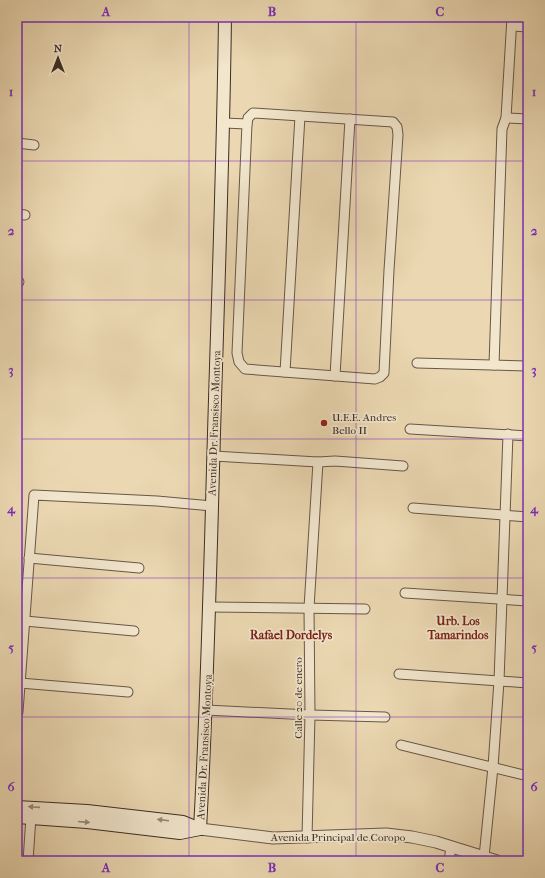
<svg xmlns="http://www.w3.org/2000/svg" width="545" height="878" viewBox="0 0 545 878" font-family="'IM FELL French Canon',serif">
<rect width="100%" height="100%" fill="#ebd8b2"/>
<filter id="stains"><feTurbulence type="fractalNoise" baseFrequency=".005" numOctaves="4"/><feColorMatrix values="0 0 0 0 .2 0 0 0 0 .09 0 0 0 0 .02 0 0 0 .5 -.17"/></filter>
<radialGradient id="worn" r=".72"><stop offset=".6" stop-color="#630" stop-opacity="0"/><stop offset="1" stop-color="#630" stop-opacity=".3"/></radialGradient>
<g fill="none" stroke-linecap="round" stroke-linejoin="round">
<defs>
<g id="minor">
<polyline points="512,26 528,27"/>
<polygon points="253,113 393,122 397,127 398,135 389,270 384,373 380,377 375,379 245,369 239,362 237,353 247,124 248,118"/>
<polyline points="506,118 528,119"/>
<polyline points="224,123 247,124"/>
<polyline points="17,143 34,145"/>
<polyline points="17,214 25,215"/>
<polyline points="17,281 19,282"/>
<polyline points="417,363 528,366"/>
<polyline points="494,365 502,129 506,118 512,17"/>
<polyline points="285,372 300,116"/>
<polyline points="335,376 350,119"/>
<polyline points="410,429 528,436"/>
<polyline points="214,456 318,462 335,461 403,466"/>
<polyline points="413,508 528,517"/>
<polyline points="29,558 139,568"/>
<polyline points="405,593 528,601"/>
<polyline points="210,607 365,609"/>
<polyline points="25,621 134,631"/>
<polyline points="399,674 528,683"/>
<polyline points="20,683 128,692"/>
<polyline points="206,710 310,715 385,717"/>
<polyline points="18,712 34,495 157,501 212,506"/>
<polyline points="401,745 528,776"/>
<polyline points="307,838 310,715 309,608 318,462"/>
<polyline points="484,857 493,767 499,681 508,434"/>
<polyline points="28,861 31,817"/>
<polyline points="449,861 451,847"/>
</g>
<polyline id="tertiary" points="200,829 273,838 386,834 412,837 436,842 497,861"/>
<g id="secondary">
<polyline points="17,807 87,811 183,822 200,829"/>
<polyline points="17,817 87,822 180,833 200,829"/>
<path d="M200 829C206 722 209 614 212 507 216 344 223 180 225 17"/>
</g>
</defs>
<use href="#minor" stroke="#685748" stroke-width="11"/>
<use href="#tertiary" stroke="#685748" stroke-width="13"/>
<use href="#secondary" stroke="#3c2c25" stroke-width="14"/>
<use href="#minor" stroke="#f2e6cd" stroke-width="9"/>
<use href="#tertiary" stroke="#f2e6cd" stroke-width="11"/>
<use href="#secondary" stroke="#f2e6cd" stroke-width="12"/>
</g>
<defs><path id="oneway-solid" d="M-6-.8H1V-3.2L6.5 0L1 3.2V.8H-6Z"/></defs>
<g fill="#978979">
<use href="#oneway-solid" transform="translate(34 807) rotate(-176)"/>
<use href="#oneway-solid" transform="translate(163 820) rotate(-173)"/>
<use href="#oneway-solid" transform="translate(84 822) rotate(5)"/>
</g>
<path fill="none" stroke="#7b2cbf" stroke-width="1" stroke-opacity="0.55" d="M189 17V861M356 17V861M17 161H528M17 300H528M17 439H528M17 578H528M17 717H528"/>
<circle fill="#8f2418" stroke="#f2e6cd" stroke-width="1.5" cx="324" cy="423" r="4"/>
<g text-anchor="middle" stroke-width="3.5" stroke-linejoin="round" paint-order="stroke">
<g font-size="11" fill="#3c2c25" stroke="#f2e6cd" text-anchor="start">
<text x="332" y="421">U.E.E. Andres<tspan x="332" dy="13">Bello II</tspan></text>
</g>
<g font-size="11" fill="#3c2c25" stroke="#f2e6cd">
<text transform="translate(214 423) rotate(-88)" y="4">Avenida Dr. Fransisco Montoya</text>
<text transform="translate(298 698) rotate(-90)" y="4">Calle 20 de enero</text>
<text transform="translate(204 747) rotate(-87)" y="4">Avenida Dr. Fransisco Montoya</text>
<text x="338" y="841">Avenida Principal de Coropo</text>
</g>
<g font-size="12" font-weight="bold" fill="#7a1f14" stroke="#f2e6cd">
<text x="458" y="625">Urb. Los<tspan x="458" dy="14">Tamarindos</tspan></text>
<text x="291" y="639">Rafael Dordelys</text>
</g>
</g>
<rect width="545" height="878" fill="none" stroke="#ebd8b2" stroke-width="44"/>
<g transform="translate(58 58)" stroke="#f2e6cd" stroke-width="3" paint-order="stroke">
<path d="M0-3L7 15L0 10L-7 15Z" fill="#3c2c25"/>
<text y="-6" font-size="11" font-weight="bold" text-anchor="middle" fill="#3c2c25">N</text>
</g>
<rect x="22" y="22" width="501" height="834" fill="none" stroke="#7b2cbf" stroke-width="1.5"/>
<g font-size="13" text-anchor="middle" font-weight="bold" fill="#7b2cbf">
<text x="106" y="16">A</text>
<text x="272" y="16">B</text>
<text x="440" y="16">C</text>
<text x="11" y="96">1</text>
<text x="534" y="96">1</text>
<text x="11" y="235">2</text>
<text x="534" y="235">2</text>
<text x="11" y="374">3</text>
<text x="534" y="374">3</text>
<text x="11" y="513">4</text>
<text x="534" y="513">4</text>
<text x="11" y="652">5</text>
<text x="534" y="652">5</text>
<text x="11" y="791">6</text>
<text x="534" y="791">6</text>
<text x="106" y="872">A</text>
<text x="272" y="872">B</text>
<text x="440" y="872">C</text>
</g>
<rect width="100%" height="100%" filter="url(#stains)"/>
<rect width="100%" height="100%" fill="url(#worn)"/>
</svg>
